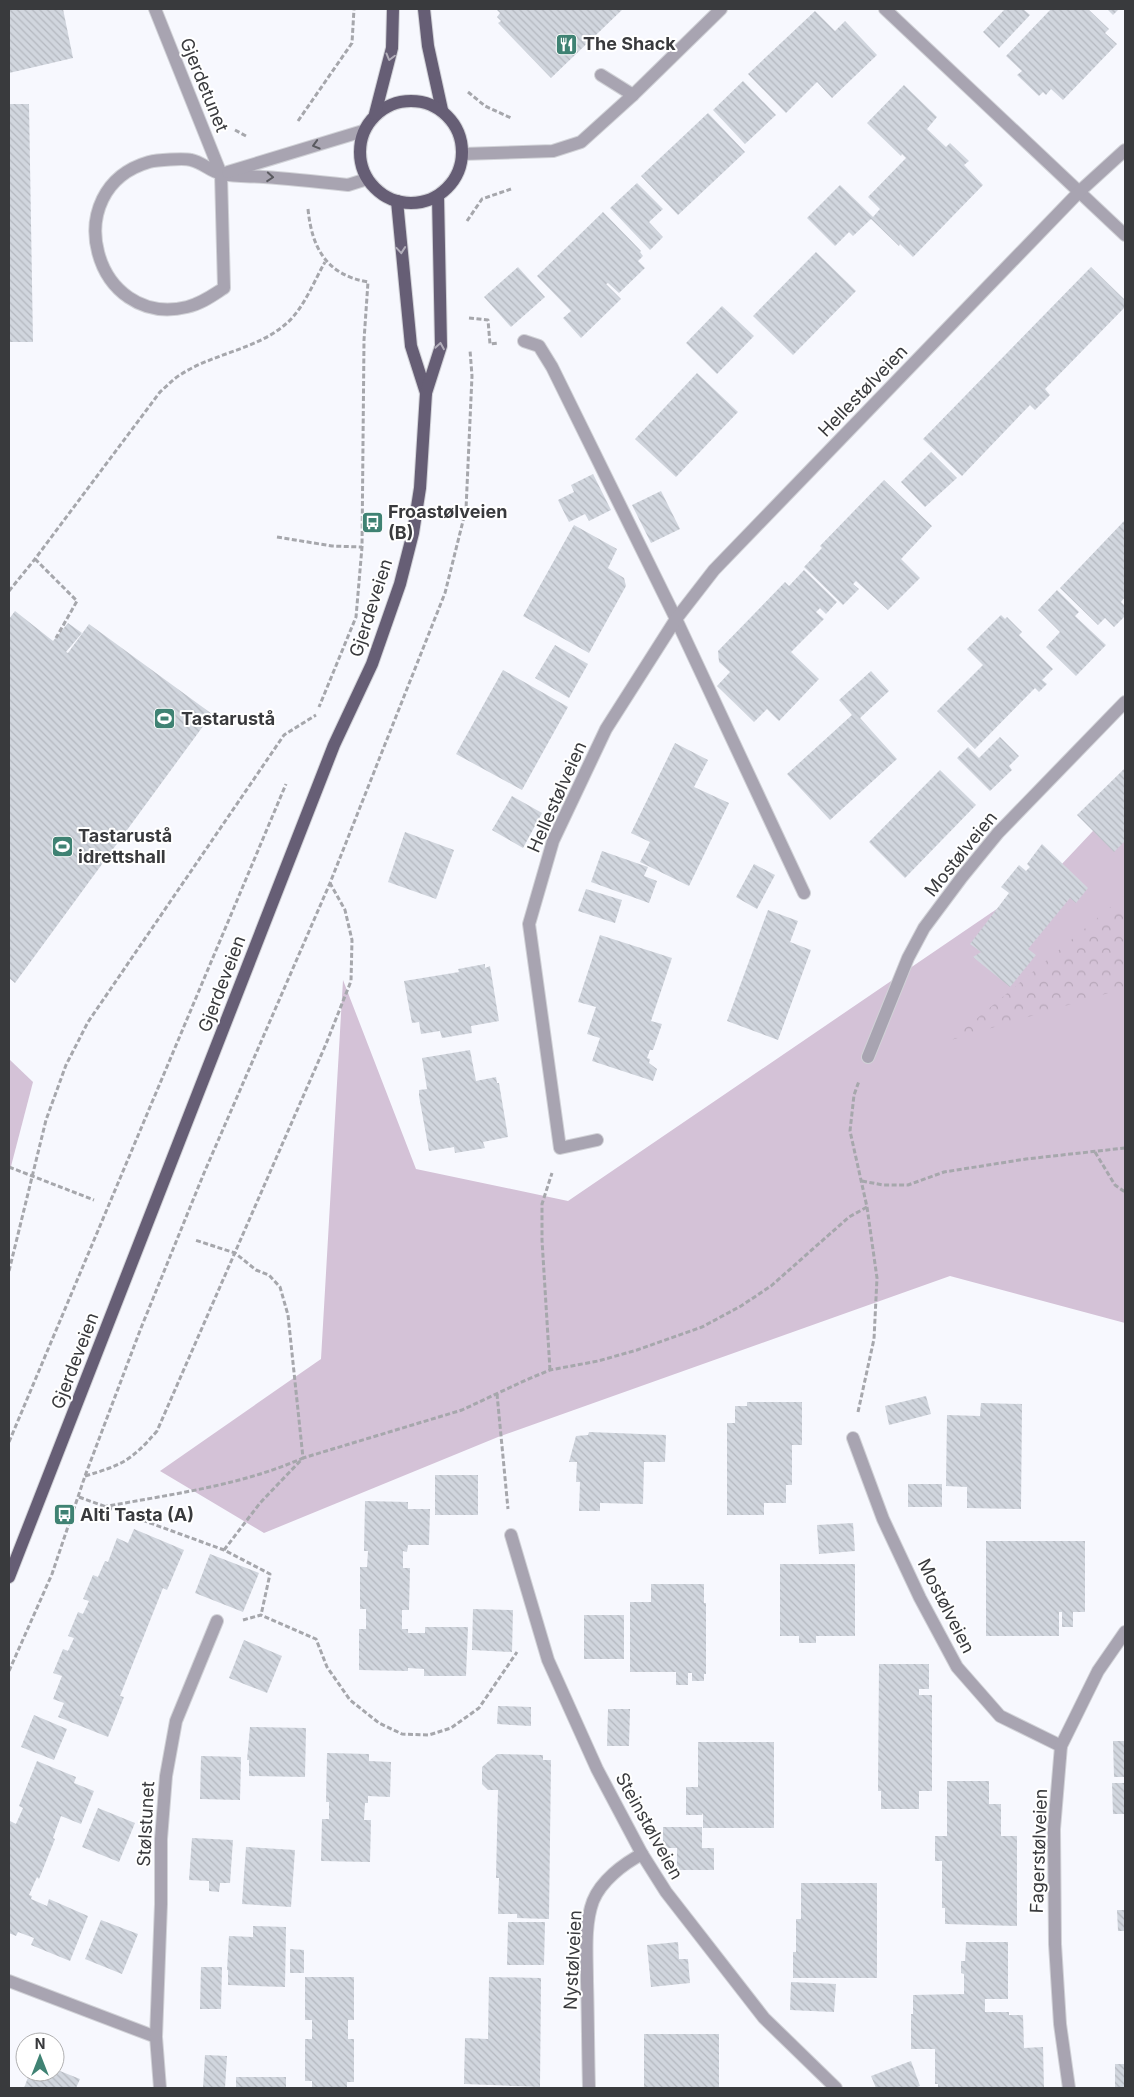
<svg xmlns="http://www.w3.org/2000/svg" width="1134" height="2097" viewBox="0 0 1134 2097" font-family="Inter,sans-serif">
<defs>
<pattern id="forest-crowns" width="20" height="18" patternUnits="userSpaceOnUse" patternTransform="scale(1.25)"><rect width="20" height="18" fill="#d4c2d7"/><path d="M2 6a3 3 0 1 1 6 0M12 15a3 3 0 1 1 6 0" fill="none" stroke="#b7a7b9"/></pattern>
<pattern id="building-back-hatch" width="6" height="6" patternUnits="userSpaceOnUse" patternTransform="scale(1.25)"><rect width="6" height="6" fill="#d1d6de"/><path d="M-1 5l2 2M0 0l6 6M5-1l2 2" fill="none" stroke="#b4b8bf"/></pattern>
</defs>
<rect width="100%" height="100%" fill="#f7f8fe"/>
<g fill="#d4c2d7">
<polygon points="1125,797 1125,1323 950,1276 498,1437 264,1533 160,1471 321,1359 343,980 416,1169 568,1201 1060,866"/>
<polygon points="9,1059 33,1082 9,1174"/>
</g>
<polygon fill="url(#forest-crowns)" points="1125,895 1125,988 951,1040"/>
<g fill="url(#building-back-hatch)">
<polygon points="9,9 63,9 73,58 9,73"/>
<polygon points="496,9 623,9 551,78 498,23 501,21 497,17 500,13"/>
<polygon points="1005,9 1023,9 1030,15 999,48 983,32"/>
<polygon points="1051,9 1088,9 1109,29 1105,33 1117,44 1063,100 1051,89 1046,95 1043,92 1039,96 1017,75 1022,71 1006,56"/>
<polygon points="1107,9 1119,9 1113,15"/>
<polygon points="815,11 835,31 845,21 877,55 832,98 817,82 786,113 748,74"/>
<polygon points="743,81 776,115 745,144 713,110"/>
<polygon points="904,85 937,117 927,129 946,147 950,143 969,161 964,165 983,185 913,257 900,244 899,246 871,219 853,236 849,232 835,246 807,218 840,185 873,217 880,209 868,197 906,158 902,154 901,156 867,123"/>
<polygon points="9,104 29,104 33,342 9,342"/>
<polygon points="708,113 745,152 678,215 641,176"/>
<polygon points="637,183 663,209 649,222 663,237 650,250 610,208"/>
<polygon points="603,212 641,251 640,252 643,256 638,261 645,268 619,293 608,283 606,284 621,299 581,338 563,318 571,311 537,276"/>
<polygon points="816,252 856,291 793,355 753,316"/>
<polygon points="518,267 545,297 511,327 484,297"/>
<polygon points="1091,267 1125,300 1125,307 1045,389 1050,395 1035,410 1030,405 962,476 923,439"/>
<polygon points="722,306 754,336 717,374 686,343"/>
<polygon points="697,373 738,412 676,477 635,439"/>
<polygon points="931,452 957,478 925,507 901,482"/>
<polygon points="593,474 611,510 589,521 585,514 569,522 558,500 574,492 571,485"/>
<polygon points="884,480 932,526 901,559 920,578 888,610 856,581 853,584 859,589 843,605 804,567 822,548 820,546"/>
<polygon points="661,491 680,529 651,543 632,505"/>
<polygon points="1125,520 1125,597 1121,602 1125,606 1125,616 1114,627 1105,618 1098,625 1060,588"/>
<polygon points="574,525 617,549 608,568 624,578 626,586 589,653 523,616"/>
<polygon points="804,570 837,602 826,614 820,608 816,612 824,619 791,652 819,679 779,721 767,709 754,722 717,686 730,672 719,662 718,651 785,582 789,586"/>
<polygon points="1057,590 1079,612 1075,616 1106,645 1076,676 1046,647 1060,632 1038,610"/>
<polygon points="15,611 53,641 68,623 82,633 66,652 68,653 89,624 212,714 15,983 9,978 9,619"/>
<polygon points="1001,615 1005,619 1007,617 1022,632 1019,635 1053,669 1042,680 1047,684 1039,692 1035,688 975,749 937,711 983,665 967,649"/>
<polygon points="555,645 588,664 569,698 535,678"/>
<polygon points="503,670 568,707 522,790 456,754"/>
<polygon points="871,671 889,691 860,718 897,759 830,820 787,774 852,715 839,700"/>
<polygon points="1000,737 1019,756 1009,766 1012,770 990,791 957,758 968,747 979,758"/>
<polygon points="675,743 708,760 694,787 729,803 689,886 640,862 650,842 631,833"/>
<polygon points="1125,768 1125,841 1114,852 1077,815"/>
<polygon points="940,770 976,805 905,878 869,842"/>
<polygon points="512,796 542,813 523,848 492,830"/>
<polygon points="405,832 454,850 436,899 388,882"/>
<polygon points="1042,844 1088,888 1076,903 1070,898 1028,949 1036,955 1010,987 973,957 981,952 970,944 1009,893 1001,887 1019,865 1026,871 1030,867 1027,864"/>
<polygon points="602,851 648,867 644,876 657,881 649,903 591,882"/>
<polygon points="754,864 775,875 757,909 736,897"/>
<polygon points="586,889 622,900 615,923 578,911"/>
<polygon points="768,910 798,921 790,942 811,950 778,1040 727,1021"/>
<polygon points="600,935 672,958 651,1021 662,1024 653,1050 650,1050 647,1058 650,1059 649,1063 657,1069 653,1081 592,1061 600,1038 587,1034 596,1007 578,1002"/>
<polygon points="485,964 485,968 490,966 499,1021 471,1026 472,1033 442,1038 440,1031 421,1034 419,1022 412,1023 404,981 459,972 458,969"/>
<polygon points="470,1050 476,1081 496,1077 497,1083 499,1083 508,1137 483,1142 485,1148 455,1153 454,1147 429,1151 419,1096 419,1090 427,1089 422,1058"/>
<polygon points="926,1396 931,1414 889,1425 885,1406"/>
<polygon points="747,1402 802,1402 802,1445 792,1445 792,1485 786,1485 786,1503 764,1503 764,1515 727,1515 727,1423 735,1423 735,1406 747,1406"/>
<polygon points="981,1403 1022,1404 1021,1509 967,1508 967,1487 946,1486 947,1415 980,1416"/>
<polygon points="589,1432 666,1435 665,1462 644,1462 643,1504 600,1503 600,1511 579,1511 580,1482 576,1482 577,1462 569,1462 576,1436 588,1435"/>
<rect x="435" y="1475" width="43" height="40"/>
<rect x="908" y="1484" width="34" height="23"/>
<polygon points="365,1501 408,1502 408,1509 430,1509 429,1545 408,1545 407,1552 403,1551 403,1568 410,1568 409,1610 402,1610 402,1629 408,1629 408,1633 425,1633 425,1627 468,1627 466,1676 424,1676 424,1669 408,1668 408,1671 359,1670 359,1629 366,1629 366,1609 360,1609 360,1567 367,1567 368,1551 364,1551"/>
<polygon points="853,1523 855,1551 819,1554 817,1525"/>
<polygon points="134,1529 184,1550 167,1590 163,1588 120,1696 124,1697 108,1737 58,1717 64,1703 53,1699 62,1676 53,1673 63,1649 68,1651 74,1638 68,1636 78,1612 83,1614 89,1601 83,1599 93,1575 98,1577 105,1561 108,1562 117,1538 128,1543"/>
<polygon points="986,1541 1085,1541 1085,1612 1073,1612 1073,1627 1062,1627 1062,1612 1059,1612 1059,1636 986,1636"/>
<polygon points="210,1554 259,1573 243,1612 195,1593"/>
<polygon points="780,1564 855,1564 855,1636 816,1636 816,1643 799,1643 799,1636 780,1636"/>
<polygon points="651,1584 704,1584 704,1603 706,1603 706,1674 704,1674 704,1681 692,1681 692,1673 688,1673 688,1685 676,1685 676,1672 630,1672 630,1602 651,1602"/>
<polygon points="473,1609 513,1610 512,1652 472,1650"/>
<rect x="584" y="1615" width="40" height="44"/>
<polygon points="244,1640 282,1656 267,1693 229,1678"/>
<polygon points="879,1664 929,1664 929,1689 919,1689 919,1695 932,1695 932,1791 919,1791 919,1809 881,1809 881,1791 878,1791"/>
<polygon points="498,1706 531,1707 531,1726 497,1724"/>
<polygon points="608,1709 630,1709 629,1746 607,1746"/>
<polygon points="34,1715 67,1729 54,1760 21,1747"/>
<polygon points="250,1727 306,1728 305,1777 249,1776 249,1760 247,1760"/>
<polygon points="1113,1741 1125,1741 1125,1777 1114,1777"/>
<polygon points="698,1742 774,1742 774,1828 703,1828 703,1813 702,1815 686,1815 686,1787 698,1787"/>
<polygon points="327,1753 369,1754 369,1761 391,1762 390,1797 368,1796 368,1803 365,1803 364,1820 371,1820 370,1862 321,1861 322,1819 329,1819 329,1802 326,1802"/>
<polygon points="497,1754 543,1755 543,1760 551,1760 549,1919 517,1918 517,1914 498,1914 499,1878 496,1878 498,1790 488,1790 482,1784 482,1767"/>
<polygon points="201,1756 241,1757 240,1800 200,1799"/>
<polygon points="37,1761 76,1777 74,1783 94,1791 81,1824 61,1816 53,1838 55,1839 39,1879 37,1877 29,1895 32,1896 31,1899 47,1906 49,1899 88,1916 70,1961 31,1945 34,1938 18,1932 16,1936 9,1933 9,1823 10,1821 16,1824 23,1808 19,1806"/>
<polygon points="947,1781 989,1781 989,1804 1001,1804 1001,1836 1017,1836 1017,1926 945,1924 945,1908 942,1908 942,1861 935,1861 935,1836 947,1836"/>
<polygon points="1112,1783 1125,1783 1125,1814 1113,1814"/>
<polygon points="98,1808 135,1823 119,1862 82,1847"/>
<polygon points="663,1827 702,1827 702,1848 714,1848 714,1870 677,1870 677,1848 663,1848"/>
<polygon points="192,1838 233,1840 230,1883 220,1883 219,1892 209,1891 209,1881 189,1880"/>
<polygon points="246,1847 295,1850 291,1907 242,1904"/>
<polygon points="801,1883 877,1883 877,1978 793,1978 793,1952 796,1952 796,1919 801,1919"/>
<polygon points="1117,1910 1125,1910 1125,1931 1118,1931"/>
<polygon points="101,1920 138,1934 122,1974 85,1959"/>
<polygon points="508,1922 545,1922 544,1965 507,1965"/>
<polygon points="253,1926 286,1927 285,1987 228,1985 228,1970 227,1970 229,1936 253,1937"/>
<polygon points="678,1942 679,1959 688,1959 690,1983 651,1987 647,1945"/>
<polygon points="966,1942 1008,1942 1008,1999 985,1999 985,2012 1009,2012 1009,2015 1023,2015 1024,2048 1043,2047 1044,2088 938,2088 938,2084 935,2084 935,2049 911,2049 911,2014 913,2014 913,1995 964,1994 964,1974 961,1973 961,1961 965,1961"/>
<polygon points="290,1949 304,1950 304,1973 290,1973"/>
<polygon points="201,1967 222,1967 221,2009 200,2009"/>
<polygon points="305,1977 354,1977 354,2020 348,2020 348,2039 354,2039 354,2082 347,2082 347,2088 312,2088 312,2081 305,2081 305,2039 312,2039 312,2020 305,2020"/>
<polygon points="489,1977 541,1978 540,2087 464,2084 465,2038 488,2039"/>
<polygon points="791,1982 836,1984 834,2012 790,2010"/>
<rect x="644" y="2034" width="75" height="54"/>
<polygon points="205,2055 227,2056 225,2088 203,2088"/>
<polygon points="911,2061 920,2086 915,2088 876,2088 871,2076"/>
<rect x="1115" y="2064" width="10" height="24"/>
<polygon points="55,2069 80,2079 76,2088 24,2088 30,2072 55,2072"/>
<rect x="236" y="2077" width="50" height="11"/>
</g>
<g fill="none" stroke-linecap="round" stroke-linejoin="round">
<defs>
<g id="minor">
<path d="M155 9 221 174 224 288C213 295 201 304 187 307 94 329 56 189 149 162 157 160 184 158 191 160 202 162 211 172 222 174 236 177 251 176 264 177 292 179 320 182 348 185L367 179"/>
<polyline points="885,9 1125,235"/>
<polyline points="601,75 633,95"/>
<polyline points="462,154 553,151 581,142 633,95 721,9"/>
<polyline points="228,172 363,131"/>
<polyline points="524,341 539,346 552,367 676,619 804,893"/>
<polyline points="868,1057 908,958 924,928 962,877 998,833 1125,702"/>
<polyline points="597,1140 560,1148 529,924 553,841 606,729 676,619 714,570 1080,191 1125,150"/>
<polyline points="853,1438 883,1519 920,1598 957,1667 1000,1716 1061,1746"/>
<polyline points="511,1535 548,1660 597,1769 642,1854 666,1892 764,2018 836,2088"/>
<polyline points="9,1981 156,2037"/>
<polyline points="160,2088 156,2037 161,1904 161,1839 166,1776 176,1721 217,1621"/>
<path d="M589 2088C588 2053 588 2017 587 1981 587 1956 584 1925 593 1901 601 1881 623 1864 642 1854"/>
<polyline points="1069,2088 1060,2024 1055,1944 1054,1829 1061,1746 1098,1671 1125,1632"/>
</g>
<g id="major">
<polyline points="424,9 428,46 442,110"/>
<circle cx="411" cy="152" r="51"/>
<polyline points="375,114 392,48 393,9"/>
<polyline points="397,201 411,346 426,393"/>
<polyline points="9,1577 334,745 372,664 400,584 413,533 420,488 426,393 441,346 438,196"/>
</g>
</defs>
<use href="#minor" stroke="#d1d2d7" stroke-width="14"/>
<use href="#major" stroke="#d1d2d7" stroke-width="14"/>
<g stroke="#a6a7ac" stroke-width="3" stroke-dasharray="5 2.5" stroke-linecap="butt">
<polyline points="468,92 485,106 511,118"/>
<polyline points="298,121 352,43 354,9"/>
<polyline points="235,130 246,136"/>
<path d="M308 209C312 249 327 275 368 282L364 340 362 547 356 617 319 707"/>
<polyline points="467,221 482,199 511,189"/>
<polyline points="469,318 488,320 490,344 498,343"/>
<polyline points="277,537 332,546 362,547"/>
<polyline points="35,559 77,601 56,638"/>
<path d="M9 591 35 559 160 392C167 386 173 379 180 375 213 353 257 350 287 323 304 308 314 281 325 262"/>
<polyline points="1095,1152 1115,1185 1125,1192"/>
<polyline points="9,1167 94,1200"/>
<polyline points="862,1181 883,1185 908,1185 944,1172 1026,1159 1125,1148"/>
<polyline points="9,1271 46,1120 66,1065 88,1022 284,735 316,715"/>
<polyline points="550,1370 542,1240 542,1204 552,1173"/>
<polyline points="497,1394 508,1509"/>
<polyline points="858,1412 874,1339 877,1278 867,1207 850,1131 854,1095 859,1081"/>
<polyline points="9,1442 286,784"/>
<path d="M85 1476C122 1465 131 1461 157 1431L326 1044 351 981 352 940 345 910 330 883"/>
<polyline points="79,1497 224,1550 270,1574 261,1615"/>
<path d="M103 1507C171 1494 240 1486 303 1458L288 1315 280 1287 269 1275 256 1270 235 1253 195 1240"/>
<polyline points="224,1550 260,1503 303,1458 462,1410 526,1380 550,1370 598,1361 637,1350 702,1327 741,1306 771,1286 849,1217 867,1207"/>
<polyline points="243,1620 261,1615 316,1639 327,1667 350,1700 379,1723 402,1734 429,1735 451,1728 479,1708 517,1652"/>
<polyline points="9,1671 52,1574 85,1476 141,1328 204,1173 330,883 445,593 466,509 472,376 470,350"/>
</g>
<use href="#minor" stroke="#a8a4b1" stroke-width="12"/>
<use href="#major" stroke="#665e75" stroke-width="12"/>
</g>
<defs><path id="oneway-chevron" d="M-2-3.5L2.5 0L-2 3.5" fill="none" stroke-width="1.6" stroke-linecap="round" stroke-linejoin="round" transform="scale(1.25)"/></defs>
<g stroke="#b2aeba">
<use href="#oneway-chevron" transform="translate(390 57) rotate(105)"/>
<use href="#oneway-chevron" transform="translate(401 250) rotate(85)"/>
<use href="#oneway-chevron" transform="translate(440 346) rotate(-81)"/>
</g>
<g stroke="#5a5a60">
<use href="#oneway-chevron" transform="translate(316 145) rotate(164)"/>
<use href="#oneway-chevron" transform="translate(270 177) rotate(4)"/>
</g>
<defs>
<symbol id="restaurant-square" viewBox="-11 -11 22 22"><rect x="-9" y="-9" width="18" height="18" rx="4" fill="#3f8273" stroke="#fff"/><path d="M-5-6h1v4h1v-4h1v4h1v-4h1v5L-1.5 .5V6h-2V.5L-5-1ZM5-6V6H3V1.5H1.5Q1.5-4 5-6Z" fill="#fff"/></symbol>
<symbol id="bus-square" viewBox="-11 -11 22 22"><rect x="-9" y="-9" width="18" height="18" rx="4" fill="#3f8273" stroke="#fff"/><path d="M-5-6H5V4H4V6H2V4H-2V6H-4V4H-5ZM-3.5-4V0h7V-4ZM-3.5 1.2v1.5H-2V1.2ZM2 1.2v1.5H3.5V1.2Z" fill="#fff"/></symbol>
<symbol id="stadium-square" viewBox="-11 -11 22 22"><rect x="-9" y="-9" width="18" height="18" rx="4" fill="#3f8273" stroke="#fff"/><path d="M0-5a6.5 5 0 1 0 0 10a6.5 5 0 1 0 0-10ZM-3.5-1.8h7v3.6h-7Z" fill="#fff"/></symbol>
</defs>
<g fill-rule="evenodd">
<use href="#restaurant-square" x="554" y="32" width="25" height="25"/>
<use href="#bus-square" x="360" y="510" width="25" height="25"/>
<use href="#stadium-square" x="152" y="706" width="25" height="25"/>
<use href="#stadium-square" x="50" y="834" width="25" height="25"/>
<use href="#bus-square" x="52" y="1502" width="25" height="25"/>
</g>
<g text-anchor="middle" stroke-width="4" stroke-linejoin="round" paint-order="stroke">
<g font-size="18" font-weight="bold" fill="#393a3d" stroke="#fff" text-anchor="start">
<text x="583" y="50">The Shack</text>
<text x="388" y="518">Froastølveien<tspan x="388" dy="21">(B)</tspan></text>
<text x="181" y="725">Tastarustå</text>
<text x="78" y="842">Tastarustå<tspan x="78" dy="21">idrettshall</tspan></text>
<text x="80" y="1521">Alti Tasta (A)</text>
</g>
<g font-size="18" fill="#393a3d" stroke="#fff">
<text transform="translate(204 85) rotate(68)" y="6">Gjerdetunet</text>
<text transform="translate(863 391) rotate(-46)" y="6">Hellestølveien</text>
<text transform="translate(371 608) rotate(-72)" y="6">Gjerdeveien</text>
<text transform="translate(557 797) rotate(-66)" y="6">Hellestølveien</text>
<text transform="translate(961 854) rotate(-51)" y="6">Mostølveien</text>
<text transform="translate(222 984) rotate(-69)" y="6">Gjerdeveien</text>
<text transform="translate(75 1361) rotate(-69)" y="6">Gjerdeveien</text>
<text transform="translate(946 1606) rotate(63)" y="6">Mostølveien</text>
<text transform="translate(146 1824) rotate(-87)" y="6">Stølstunet</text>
<text transform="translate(649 1826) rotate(61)" y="6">Steinstølveien</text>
<text transform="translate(1039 1851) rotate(-88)" y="6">Fagerstølveien</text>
<text transform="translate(573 1960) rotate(-87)" y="6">Nystølveien</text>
</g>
</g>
<rect width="1134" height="2097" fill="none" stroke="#393a3d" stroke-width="20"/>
<g transform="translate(40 2057)"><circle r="24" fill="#ffffff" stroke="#b0b0b1"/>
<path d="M0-4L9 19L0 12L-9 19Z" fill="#3f8273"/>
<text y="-8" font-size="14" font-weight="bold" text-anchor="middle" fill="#393a3d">N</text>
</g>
</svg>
